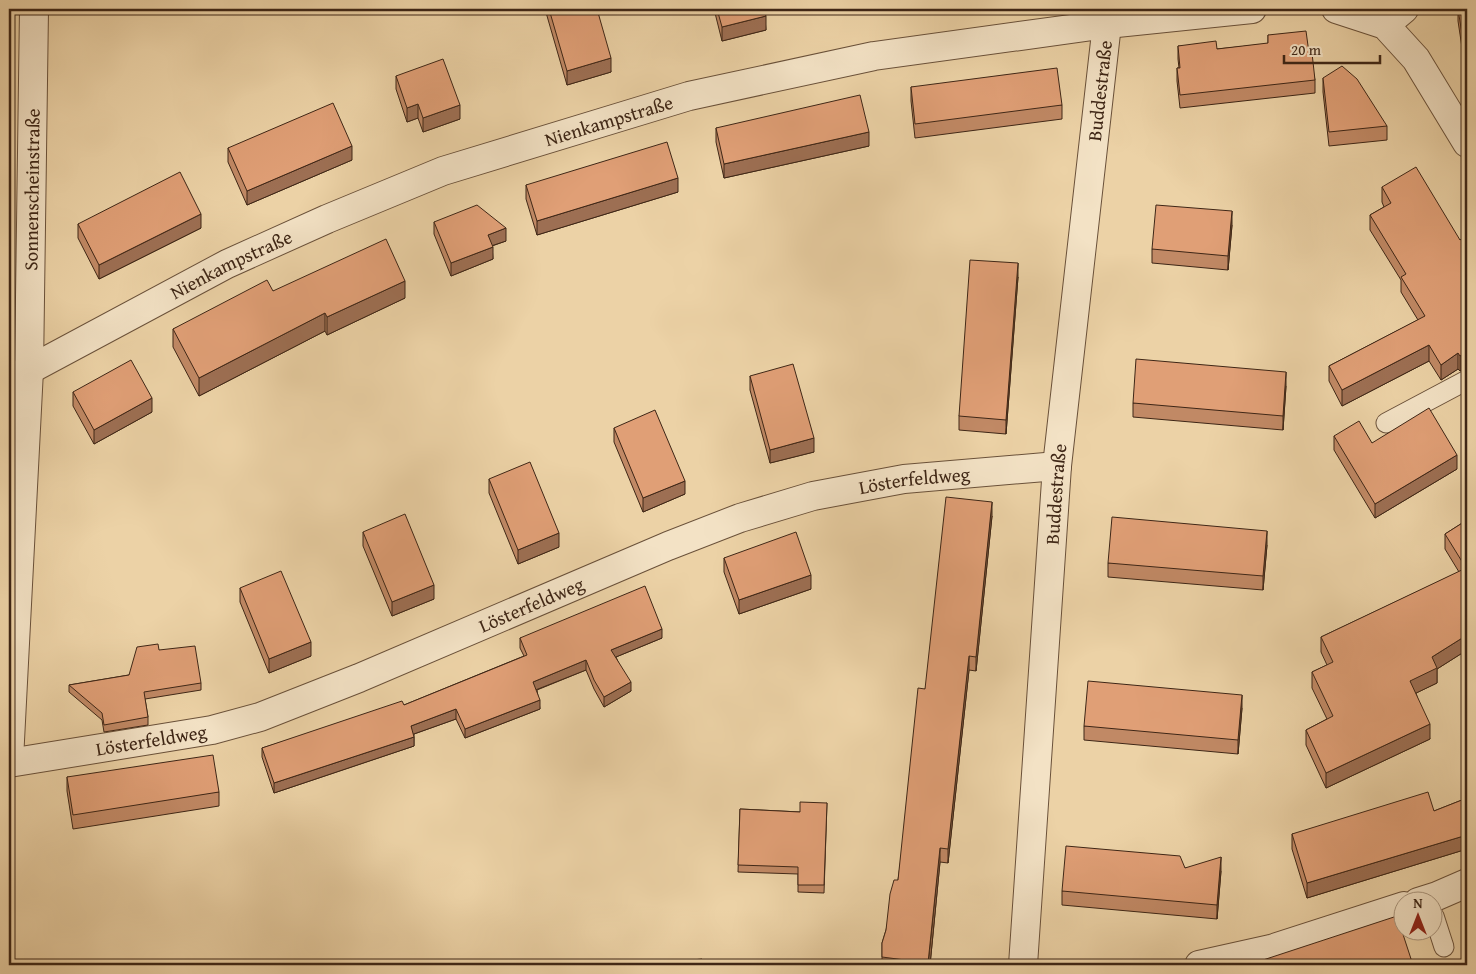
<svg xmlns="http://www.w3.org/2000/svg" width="1476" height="974" font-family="'Gentium Book Plus',serif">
<rect width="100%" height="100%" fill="#ecd2a6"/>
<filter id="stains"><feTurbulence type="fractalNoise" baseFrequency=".004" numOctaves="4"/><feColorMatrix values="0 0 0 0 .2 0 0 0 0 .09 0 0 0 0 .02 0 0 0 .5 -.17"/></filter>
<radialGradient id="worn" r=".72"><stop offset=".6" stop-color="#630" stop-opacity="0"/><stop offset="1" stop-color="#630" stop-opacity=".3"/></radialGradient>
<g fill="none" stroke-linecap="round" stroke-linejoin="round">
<defs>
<g id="service">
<path d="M1386,423L1467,380"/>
<path d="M1434,916L1444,947"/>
</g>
<g id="minor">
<path d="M1385,25L1404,9"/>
<path id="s1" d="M9,760L29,370L34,9"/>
<path id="s2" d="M9,763L212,730L260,717L359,678L668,546L740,518L813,496L904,479L1057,466"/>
<path d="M1418,902L1437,896L1467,883"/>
<path id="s3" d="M1023,965L1057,466L1107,24"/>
<path d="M1199,965L1271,949L1404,906"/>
</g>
<g id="tertiary">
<path d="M1336,9L1385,25L1416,59L1467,143"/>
<path id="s4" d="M9,379L29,370L227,264L327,219L443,171L689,96L874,56L1107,24L1252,9"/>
</g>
</defs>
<use href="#service" stroke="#6a513a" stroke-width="21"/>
<use href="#minor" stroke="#6a513a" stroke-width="30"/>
<use href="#tertiary" stroke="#6a513a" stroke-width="30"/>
<use href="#service" stroke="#f3e2c5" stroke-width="19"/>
<use href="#minor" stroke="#f3e2c5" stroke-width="28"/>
<use href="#tertiary" stroke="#f3e2c5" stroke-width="28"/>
</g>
<g fill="#c18965" stroke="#3e2616">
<path d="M545,9H597L611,72L567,85Z"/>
<path d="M714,9H764L766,30L722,41Z"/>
<path d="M841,9H871L842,14Z"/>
<path d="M1458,9H1467V61H1464L1458,21Z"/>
<path d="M1268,35L1309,53L1315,80V93L1180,108L1177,81V68H1179L1178,59V46L1217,49L1268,44Z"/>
<path d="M396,76L460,119L423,132L418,118L407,122L396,89Z"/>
<path d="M1323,78L1387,126V140L1329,146L1323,92Z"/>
<path d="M911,87L1062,105V119L915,138L911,101Z"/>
<path d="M716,128L869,146L724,178L716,142Z"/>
<path d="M228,148L352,160L247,205L228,162Z"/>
<path d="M526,185L678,192L537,235L526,199Z"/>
<path d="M1382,187L1460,240L1467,235V368L1466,367L1460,371L1458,369L1441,380L1429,361L1342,406L1329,381V366L1418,320L1401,292V280L1370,230V215L1384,207L1382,202Z"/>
<path d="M434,222L506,241L492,246L493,259L451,276L434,234Z"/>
<path d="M78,224L201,228L99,279L78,238Z"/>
<path d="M1232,225L1228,270L1152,263V249Z"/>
<path d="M1018,277L1006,434L959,430V416Z"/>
<path d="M273,291L405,298L327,335L325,331L199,396L173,347V329Z"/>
<path d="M750,376L814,452L770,463L750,390Z"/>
<path d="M1286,386L1283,430L1133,417V403Z"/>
<path d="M73,392L152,412L94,444L73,406Z"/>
<path d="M614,428L685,494L643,512L614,442Z"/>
<path d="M1334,436L1372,443L1457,469L1375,518L1334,450Z"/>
<path d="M489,479L559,547L518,564L489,493Z"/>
<path d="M992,516L976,671L969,670L948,863L940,862L930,965H882V943L886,930L898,880L925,689Z"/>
<path d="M1467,520V650L1437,669V683L1416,693L1430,739L1326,788L1306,745V730L1327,719L1312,688V672L1327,665L1321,652V637L1459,572L1445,549V534Z"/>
<path d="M363,532L434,599L392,616L363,546Z"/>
<path d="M1267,545L1263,590L1108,577V563Z"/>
<path d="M724,558L811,589L739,614L724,572Z"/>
<path d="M240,588L311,656L269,673L240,602Z"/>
<path d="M520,638H662L616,657L631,691L604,707L594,689L586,670L537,690L540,709L465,738L456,719L414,734V746L274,793L262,757V748L404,705L524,656L520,648Z"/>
<path d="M159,650L201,683V690L145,699L148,717V725L104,732L102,720L69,692V685L129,675Z"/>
<path d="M1242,708L1238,754L1084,740V726Z"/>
<path d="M67,777L219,792V806L73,829L67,791Z"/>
<path d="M1467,798V849L1307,898L1292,849V834L1434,811Z"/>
<path d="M827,803L824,893L798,892V874L738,872L740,809L800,812Z"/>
<path d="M1185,868L1221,871L1217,919L1062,905V891Z"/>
</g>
<g fill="#9d6f53" stroke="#3e2616">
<path d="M766,16V30L722,41V27Z"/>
<path d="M611,58V72L567,85V71Z"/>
<path d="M418,104V118L407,122V108Z"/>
<path d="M460,105V119L423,132V118Z"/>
<path d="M869,132V146L724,178V164Z"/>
<path d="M352,146V160L247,205V191Z"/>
<path d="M678,178V192L537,235V221Z"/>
<path d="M1232,211V225L1228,270V256Z"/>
<path d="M201,214V228L99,279V265Z"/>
<path d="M506,228V241L488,247V235Z"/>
<path d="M493,247V259L451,276V263Z"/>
<path d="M1018,263V277L1006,434V420Z"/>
<path d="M405,281V298L327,335V317Z"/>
<path d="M325,313V331L199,396V378Z"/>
<path d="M1429,345V361L1342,406V390Z"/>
<path d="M1466,352V367L1460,371V356Z"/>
<path d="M1458,353V369L1441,380V365Z"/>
<path d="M1286,372V386L1283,430V416Z"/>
<path d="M152,398V412L94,444V430Z"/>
<path d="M814,438V452L770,463V450Z"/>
<path d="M1457,455V469L1375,518V504Z"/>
<path d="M685,481V494L643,512V498Z"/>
<path d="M992,502V516L976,671V657Z"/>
<path d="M1267,531V545L1263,590V576Z"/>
<path d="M559,533V547L518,564V550Z"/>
<path d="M811,575V589L739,614V600Z"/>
<path d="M434,585V599L392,616V602Z"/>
<path d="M662,629V638L611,659V650Z"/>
<path d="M1467,635V650L1437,669V683L1410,696V681L1432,657Z"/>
<path d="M311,642V656L269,673V659Z"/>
<path d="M969,656V670L948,863V849Z"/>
<path d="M586,660V670L533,691V682Z"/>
<path d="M631,682V691L604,707V697Z"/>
<path d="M1242,695V708L1238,754V740Z"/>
<path d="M540,700V709L465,738V729Z"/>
<path d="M456,709V719L411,735V726Z"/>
<path d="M1430,724V739L1326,788V773Z"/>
<path d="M414,737V746L274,793V783Z"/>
<path d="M1467,835V849L1307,898V883Z"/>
<path d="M940,848V862L930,965H928Z"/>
<path d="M1221,857V871L1217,919V905Z"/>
</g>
<g fill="#e09f76" stroke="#3e2616">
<path d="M549,9H597L611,58L567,71Z"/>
<path d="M717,9H764L766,16L722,27Z"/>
<path d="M1458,9H1467V47H1464Z"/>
<path d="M1306,31L1309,53H1312L1315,80L1180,95L1177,68H1180L1178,46L1216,41L1217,49L1268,43V35Z"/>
<path d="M443,59L460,105L423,118L418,104L407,108L396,76Z"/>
<path d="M1342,66L1357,79L1387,126L1329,132L1323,78Z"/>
<path d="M1057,68L1062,105L915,124L911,87Z"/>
<path d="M860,95L869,132L724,164L716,128Z"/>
<path d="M333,103L352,146L247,191L228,148Z"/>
<path d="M667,142L678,178L537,221L526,185Z"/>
<path d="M1416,167L1460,240L1467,235V353L1466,352L1460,356L1458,353L1441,365L1429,345L1342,390L1329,366L1425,316L1401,277L1406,274L1370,215L1391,203L1382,187Z"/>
<path d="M180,172L201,214L99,265L78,224Z"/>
<path d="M477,205L506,228L488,235L493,247L451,263L434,222Z"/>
<path d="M1156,205L1232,211L1228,256L1152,249Z"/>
<path d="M386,239L405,281L327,317L325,313L199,378L173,329L267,280L273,291Z"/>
<path d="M970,260L1018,263L1006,420L959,416Z"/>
<path d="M1136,359L1286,372L1283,416L1133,403Z"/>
<path d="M131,360L152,398L94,430L73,392Z"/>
<path d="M793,364L814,438L770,450L750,376Z"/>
<path d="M1429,408L1457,455L1375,504L1334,436L1359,421L1372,443Z"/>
<path d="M655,410L685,481L643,498L614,428Z"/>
<path d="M530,462L559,533L518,550L489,479Z"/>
<path d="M946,497L992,502L976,657L969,656L948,849L940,848L928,963L882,957V943L886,930L890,894L894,880H898L918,688L925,689Z"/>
<path d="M405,514L434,585L392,602L363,532Z"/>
<path d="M1112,517L1267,531L1263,576L1108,563Z"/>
<path d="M1467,520V635L1432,657L1437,668L1410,681L1430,724L1326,773L1306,730L1333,716L1312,672L1333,662L1321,637L1466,568L1445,534Z"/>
<path d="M796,532L811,575L739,600L724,558Z"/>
<path d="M281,571L311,642L269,659L240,588Z"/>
<path d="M645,586L662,629L611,650L631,682L604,697L594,680L586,660L533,682L540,700L465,729L456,709L411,726L414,737L274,783L262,748L402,701L404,705L527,655L520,638Z"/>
<path d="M158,644L159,650L195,646L201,683L144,692L148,717L104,725L102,713L69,685L129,675L137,647Z"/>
<path d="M1088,681L1242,695L1238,740L1084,726Z"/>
<path d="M213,755L219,792L73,815L67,777Z"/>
<path d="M1428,792L1434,811L1467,798V835L1307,883L1292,834Z"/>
<path d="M800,802L827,803L824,885H798V867L738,865L740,809L800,812Z"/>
<path d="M1066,846L1180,856L1185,868L1221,857L1217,905L1062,891Z"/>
<path d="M1397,916L1413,965H1258L1257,962Z"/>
<path d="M702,959V965H642Z"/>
</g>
<g text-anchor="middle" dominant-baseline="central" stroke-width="4" stroke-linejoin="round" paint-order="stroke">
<g font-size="19" fill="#3e2616" stroke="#f3e2c5">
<text stroke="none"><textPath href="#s3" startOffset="878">Buddestraße</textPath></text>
<text stroke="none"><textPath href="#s4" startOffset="655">Nienkampstraße</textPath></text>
<text stroke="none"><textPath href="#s1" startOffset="571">Sonnenscheinstraße</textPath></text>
<text stroke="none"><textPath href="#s4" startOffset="250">Nienkampstraße</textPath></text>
<text stroke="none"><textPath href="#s2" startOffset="954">Lösterfeldweg</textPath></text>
<text stroke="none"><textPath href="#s3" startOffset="472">Buddestraße</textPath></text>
<text stroke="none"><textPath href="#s2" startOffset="549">Lösterfeldweg</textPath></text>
<text stroke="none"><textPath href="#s2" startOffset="144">Lösterfeldweg</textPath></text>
</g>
</g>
<rect width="1476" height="974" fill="none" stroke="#ecd2a6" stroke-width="30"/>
<rect x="10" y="10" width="1456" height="954" fill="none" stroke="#3e2616" stroke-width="2.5"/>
<rect x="15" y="15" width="1446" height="944" fill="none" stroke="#3e2616"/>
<g transform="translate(1418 916)"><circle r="24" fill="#f3e2c5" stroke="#ab977f"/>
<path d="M0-4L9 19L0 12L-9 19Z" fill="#8f2418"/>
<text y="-8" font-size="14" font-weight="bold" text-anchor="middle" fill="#3e2616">N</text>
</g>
<path d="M1284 55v8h96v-8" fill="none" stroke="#3e2616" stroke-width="2.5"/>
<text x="1291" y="55" font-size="15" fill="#3e2616" stroke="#f3e2c5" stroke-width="4" paint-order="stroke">20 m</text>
<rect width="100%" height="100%" filter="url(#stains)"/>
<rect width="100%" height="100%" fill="url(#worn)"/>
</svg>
